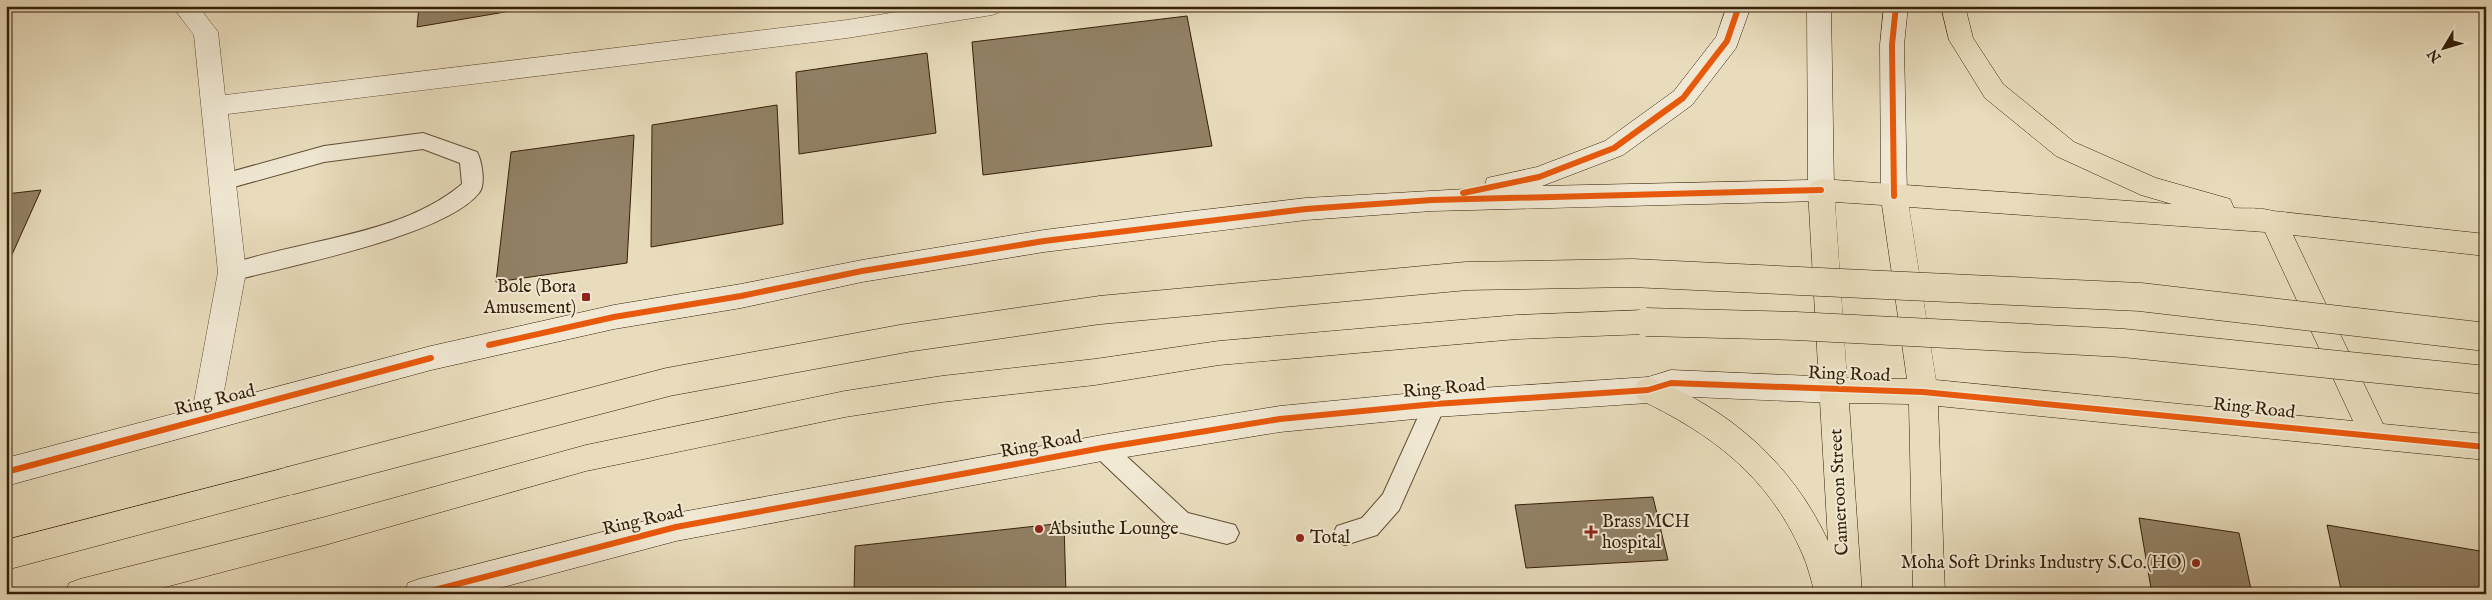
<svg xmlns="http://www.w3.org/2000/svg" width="2492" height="600" font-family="'IM FELL English',serif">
<rect width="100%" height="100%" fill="#e8dcbc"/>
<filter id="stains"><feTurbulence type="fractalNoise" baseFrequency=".004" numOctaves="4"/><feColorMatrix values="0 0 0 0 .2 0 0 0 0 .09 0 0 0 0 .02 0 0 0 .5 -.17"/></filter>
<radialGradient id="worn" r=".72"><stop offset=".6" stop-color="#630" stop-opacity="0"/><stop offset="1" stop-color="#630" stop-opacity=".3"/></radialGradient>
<g fill="#928166" stroke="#351f08">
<path d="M419,6H540L417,27Z"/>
<path d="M1187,16L1212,146L983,175L972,42Z"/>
<path d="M927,53L936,133L799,154L796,72Z"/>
<path d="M777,105L783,224L651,247L652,125Z"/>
<path d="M634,135L627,263L496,282L511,152Z"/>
<path d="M41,190L6,268V194Z"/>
<path d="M1653,497L1668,560L1526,568L1515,505Z"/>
<path d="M2139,518L2239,533L2252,594H2152Z"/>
<path d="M1064,523L1066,594H854L855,546Z"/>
<path d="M2327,525L2486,552V594H2342Z"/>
</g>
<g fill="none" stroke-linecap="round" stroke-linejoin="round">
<defs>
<g id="lane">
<path d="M423,133L477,152C482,161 486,185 479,193C445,236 288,266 232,281L225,278L222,272L225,266C300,239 399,237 462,184L460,163L423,149L324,162L223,190L216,188L213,182L216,176L324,146Z"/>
<path d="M1435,394L1443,397L1446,404L1399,510L1377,535L1345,545L1337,542L1333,534L1337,526L1362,518L1383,494L1427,397Z"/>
<path d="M1102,438L1110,441L1188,513L1235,525L1239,533L1235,541L1227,544L1174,531L1094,455L1091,448L1094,441Z"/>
</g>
<path id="street" d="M172,6H198L218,32L225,95L847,20L934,6H1004L1000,12L992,15L847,38L228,114L246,272L219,418L215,427L205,431L195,427L191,418L218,272L194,35Z"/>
<g id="secondary">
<path d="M1727,6H1751L1736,48L1692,105L1623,155L1542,186L1808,180L1807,6H1831L1834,190L1830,198L1821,201L1432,211L1306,220L1044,252L862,282L741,308L614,329L431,370L6,486V458L431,346L614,305L741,284L862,260L1044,230L1185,212L1306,198L1484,188L1487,178L1537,167L1605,141L1674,91L1716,37Z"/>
<path d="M1884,6H1908L1904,45L1907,196L1903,204L1894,207L1885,204L1881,196L1880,45Z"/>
<path d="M1671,370L1835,377L1845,381L1849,390L1845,399L1835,403L1671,396L1648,403L1435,417L1280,432L1102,461L676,541L477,594H404L408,583L419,579L676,513L1102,435L1280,406L1435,391L1648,377Z"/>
</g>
<path id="primary" d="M1941,6H1965L1973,38L2003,84L2074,142L2156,178L2230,199L2234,208C2248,209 2259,207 2273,211L2486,234V256L2293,235L2383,424L2486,434V460L1938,406L1945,594H1913L1909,404L1849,403L1862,594H1815C1811,580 1808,566 1802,553C1769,477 1711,433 1638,399L1634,390L1638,381L1648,377C1728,407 1792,463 1828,541L1808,190L1812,182L1821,179L2172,204L2141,195L2056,156L1985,98L1949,40ZM1835,202L1882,205L1907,379L1847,378ZM1909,207L2265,232L2353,421L1936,380Z"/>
<g id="highway">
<path d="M1646,310L1656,314L1660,322L1656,330L1646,334L1517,339L1219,365L1095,385L942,402L845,417L586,471L325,545L139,594H65L69,583L80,579L325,517L586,445L845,391L942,376L1095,359L1219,341L1517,315Z"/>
<path d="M289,467L299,471L304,481L299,491L289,495L6,570V540Z"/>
</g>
</defs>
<use href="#lane" stroke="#624e35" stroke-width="2"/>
<use href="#street" stroke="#624e35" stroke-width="1"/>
<use href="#secondary" stroke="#351f08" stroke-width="1"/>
<use href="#primary" stroke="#351f08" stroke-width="1"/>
<use href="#highway" stroke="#351f08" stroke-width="1"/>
<use href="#lane" fill="#f0e8d3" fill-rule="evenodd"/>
<use href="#street" fill="#f0e8d3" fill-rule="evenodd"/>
<use href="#secondary" fill="#f0e8d3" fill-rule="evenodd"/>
<use href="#primary" fill="#e8dcbc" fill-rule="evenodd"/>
<use href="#highway" fill="#e8dcbc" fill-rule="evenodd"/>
<defs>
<g id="highway-bridge">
<path d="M1646,322L1796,326L2123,343L2486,380"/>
<path d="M289,481L668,382L906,338L1100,310L1467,276L1632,273L2140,297L2486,337"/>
</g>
</defs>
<use href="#highway-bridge" stroke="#351f08" stroke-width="29" stroke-linecap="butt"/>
<use href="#highway-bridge" stroke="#e8dcbc" stroke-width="28"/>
<defs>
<g id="cycleway">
<path d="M1463,193L1539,177L1614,148L1683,98L1727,41L1739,6"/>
<path d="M1894,196L1892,45L1896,6"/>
<path d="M489,345L614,317L741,296L862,271L1044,241L1306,209L1432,200L1821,190"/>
<path d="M6,472L431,358"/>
<path d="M419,594L676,527L1102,448L1280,419L1435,404L1648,390L1671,383L1923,392L2486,447"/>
</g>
</defs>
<use href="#cycleway" stroke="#f0e8d3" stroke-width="9"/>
<use href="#cycleway" stroke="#e8590c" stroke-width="6"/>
</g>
<g fill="#8f2418" stroke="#f0e8d3" stroke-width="2">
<rect x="581" y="292" width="10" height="10" rx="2.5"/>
<circle cx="1039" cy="529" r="5"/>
<path d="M1588.5 524.5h5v5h5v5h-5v5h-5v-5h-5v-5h5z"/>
<circle cx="1300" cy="538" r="5"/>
<circle cx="2196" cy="563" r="5"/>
</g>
<g text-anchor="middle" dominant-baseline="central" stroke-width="4" stroke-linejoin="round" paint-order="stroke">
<g font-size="18" fill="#351f08" stroke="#f0e8d3" text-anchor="start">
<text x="576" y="287" text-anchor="end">Bole (Bora<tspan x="576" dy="21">Amusement)</tspan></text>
<text x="1602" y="522">Brass MCH<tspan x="1602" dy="21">hospital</tspan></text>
<text x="1049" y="529">Absiuthe Lounge</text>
<text x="1310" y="538">Total</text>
<text x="2186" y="563" text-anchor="end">Moha Soft Drinks Industry S.Co.(HO)</text>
</g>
<g font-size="18" fill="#351f08" stroke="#f0e8d3">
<text transform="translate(1849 375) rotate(2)">Ring Road</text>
<text transform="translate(1444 389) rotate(-5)">Ring Road</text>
<text transform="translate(215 401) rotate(-14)">Ring Road</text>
<text transform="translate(2254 409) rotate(6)">Ring Road</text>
<text transform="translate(1041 445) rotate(-11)">Ring Road</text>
<text transform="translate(1840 492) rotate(-93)">Cameroon Street</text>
<text transform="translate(643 521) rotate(-13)">Ring Road</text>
</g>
</g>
<rect width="2492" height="600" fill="none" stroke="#e8dcbc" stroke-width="25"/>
<rect x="8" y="8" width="2477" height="585" fill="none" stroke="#351f08" stroke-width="2.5"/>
<rect x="12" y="12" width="2467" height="575" fill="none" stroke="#351f08"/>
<g transform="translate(2444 48) rotate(232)" stroke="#f0e8d3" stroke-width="4" paint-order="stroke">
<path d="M0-4L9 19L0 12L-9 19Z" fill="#351f08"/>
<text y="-8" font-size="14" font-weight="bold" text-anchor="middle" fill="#351f08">N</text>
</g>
<rect width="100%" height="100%" filter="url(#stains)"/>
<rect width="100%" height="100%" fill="url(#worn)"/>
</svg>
